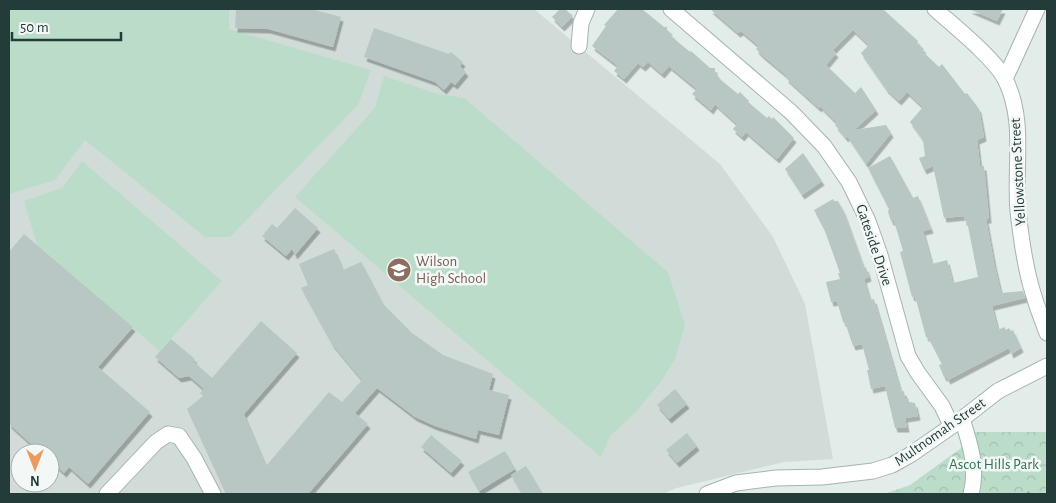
<svg xmlns="http://www.w3.org/2000/svg" width="1056" height="503" font-family="'Alegreya Sans',sans-serif">
<defs>
<pattern id="park-crowns" width="20" height="18" patternUnits="userSpaceOnUse" patternTransform="scale(1.25)"><rect width="20" height="18" fill="#bcdcca"/><path d="M2 6a3 3 0 1 1 6 0M12 15a3 3 0 1 1 6 0" fill="none" stroke="#a1beae"/></pattern>
<filter id="shadow"><feDropShadow dx="2.5" dy="4.5" stdDeviation="0" flood-color="#0004"/></filter>
</defs>
<rect width="100%" height="100%" fill="#e2ece9"/>
<path fill="#d1dcd8" fill-rule="evenodd" d="M9,9H534L720,164L773,237L805,304L833,459L784,462L677,488L662,494H9ZM20,453H50V483H20Z"/>
<path fill="url(#park-crowns)" d="M972,432H1047V494H884L910,485L960,449Z"/>
<g fill="#bcdcca">
<path d="M9,9H229V29L371,70L358,105L230,237H205L85,140L55,180L9,194Z"/>
<path d="M384,76L438,94L464,98L668,272L685,325L675,359L660,383L634,414L610,436L601,457L295,197L375,108Z"/>
<path d="M82,161L222,281L160,351L37,245L24,201L62,188Z"/>
</g>
<g fill="#b8c7c3" filter="url(#shadow)">
<path d="M236,9H311L341,17L333,47L268,29L235,28Z"/>
<path d="M560,9H565L573,16L562,27L552,17Z"/>
<path d="M618,9H642L664,27H667V30L673,35L671,36L690,52L691,51L710,68H715V72L721,80L738,94L740,92L749,101L748,102L767,118L769,116L772,119L773,117L794,138L777,159L746,132L742,137L733,129L737,124L715,104L711,110L692,94L697,89L669,66L662,74L648,62L643,67L638,63L624,79L614,71L618,66L592,46L606,26L604,25Z"/>
<path d="M710,9H883L918,41L917,43L924,49L922,51L939,67L942,64L965,94L967,93L979,109L984,137L977,140L980,166H984L989,219H986L994,263L1001,293L1023,291L1025,298L992,306L998,330L1004,327L1006,330L1009,328L1011,331L1013,330L1021,348L1011,354L1009,348L948,380L946,376L944,377L939,365L942,364L928,337H926L915,296L912,297L900,252L903,251L894,221H891L888,212L889,209L868,168L890,156L913,198L918,196L931,229L923,231L932,264L947,260L953,283L978,277L967,221H964V216L944,218L933,166L924,170L919,158L925,156L923,140L910,122L923,107L907,92L899,101L886,89L861,53L869,45L853,30L833,50L836,53L826,65L855,93L861,87L876,110L854,130L886,125L891,133L866,164L847,136L846,138L835,125L837,123L820,106L819,108L786,78L787,76L762,55L756,49L759,46L741,31L738,33Z"/>
<path d="M969,9H1003L997,21Z"/>
<path d="M374,28L449,54L451,52L463,62L460,66L466,72L455,85L451,82L444,90L435,82L364,57Z"/>
<path d="M803,153L822,181L802,195L785,169Z"/>
<path d="M833,199L834,201H838L843,210L864,268L866,267L869,277L864,279L870,300L874,299L901,392L904,391L905,398H908L909,402L915,403L918,416L905,418L907,428H895L885,386L871,389L867,370H869L862,344L853,346L845,322H843L837,301L831,302L826,282L840,279L838,273H840L825,231L814,210Z"/>
<path d="M295,208L318,228L295,255L292,249L286,256L262,236L272,224L277,228Z"/>
<path d="M24,234L133,327L98,367L150,412L88,484L69,467L64,473L50,460V453H41L9,424V252Z"/>
<path d="M334,249L343,270L361,262L383,304L412,333L443,355L493,374L489,390L509,395L499,435L478,430L476,439L435,426L415,417L377,388L355,413L368,424L308,494H226L187,409L203,396L200,393L204,389L189,376L179,378L155,357L171,339L195,359L193,361L212,378L261,321L297,353L244,414L266,466L329,392L342,402L362,380L332,344L301,288L308,285L299,264Z"/>
<path d="M675,389L687,404L669,419L657,405Z"/>
<path d="M687,433L697,446L677,463L666,450Z"/>
<path d="M431,435L462,461L451,473L421,447Z"/>
<path d="M505,451L515,469L479,491L468,472Z"/>
<path d="M526,466L543,494H522L511,475Z"/>
</g>
<g fill="none" stroke-linecap="round" stroke-linejoin="round">
<defs>
<g id="minor">
<path d="M671,9L791,112L824,146L849,182L868,221L880,255L908,356L918,373L942,406L951,425"/>
<path d="M935,9C954,26 994,58 1005,79C1026,120 1014,167 1018,211C1021,238 1025,268 1033,293C1037,307 1042,320 1047,333"/>
<path d="M579,46L581,23L587,9"/>
<path d="M1005,79L1037,9"/>
<path d="M962,419C970,443 978,468 971,494"/>
<path d="M107,494L156,442L168,434L179,436L194,458L213,494"/>
<path d="M707,494L736,483L776,478L822,477L873,471L892,465L910,455L962,419L998,391L1047,366"/>
</g>
</defs>
<use href="#minor" stroke="#a5b4b1" stroke-width="17"/>
<path stroke="#84aea8" stroke-width="2.5" stroke-dasharray="2.5 4" stroke-linecap="butt" d="M1028,494L1030,488"/>
<use href="#minor" stroke="#fff" stroke-width="15"/>
</g>
<defs>
<symbol id="school-disc" viewBox="-11 -11 22 22"><circle r="9.5" fill="#8d6e63" stroke="#f3f8f7"/><path d="M0-5L7-2L0 1L-7-2ZM-4 1L0 2.5L4 1V4Q0 6-4 4Z" fill="#fff"/></symbol>
</defs>
<g fill-rule="evenodd">
<use href="#school-disc" x="385" y="256" width="28" height="28"/>
</g>
<g text-anchor="middle" dominant-baseline="central" stroke-width="5" stroke-linejoin="round" paint-order="stroke">
<g font-size="15" fill="#233c3a" stroke="#f3f8f7">
<text transform="translate(1018 172) rotate(-93)">Yellowstone Street</text>
<text transform="translate(874 245) rotate(71)">Gateside Drive</text>
<text transform="translate(940 432) rotate(-35)">Multnomah Street</text>
</g>
<g font-size="15" fill="#785e54" stroke="#f3f8f7" text-anchor="start">
<text x="416" y="261">Wilson<tspan x="416" dy="17">High School</tspan></text>
</g>
<g font-size="15" fill="#2e7254" stroke="#f3f8f7">
<text x="994" y="464">Ascot Hills Park</text>
</g>
</g>
<rect width="1056" height="503" fill="none" stroke="#233c3a" stroke-width="20"/>
<g transform="translate(35 468) rotate(180)"><circle r="24" fill="#f3f8f7" stroke="#a0adab"/>
<path d="M0-4L9 19L0 12L-9 19Z" fill="#ed9a5f"/>
<text y="-8" font-size="14" font-weight="bold" text-anchor="middle" fill="#233c3a">N</text>
</g>
<path d="M12 32v8h109v-8" fill="none" stroke="#233c3a" stroke-width="2.5"/>
<text x="20" y="32" font-size="15" fill="#233c3a" stroke="#f3f8f7" stroke-width="4" paint-order="stroke">50 m</text>
</svg>
